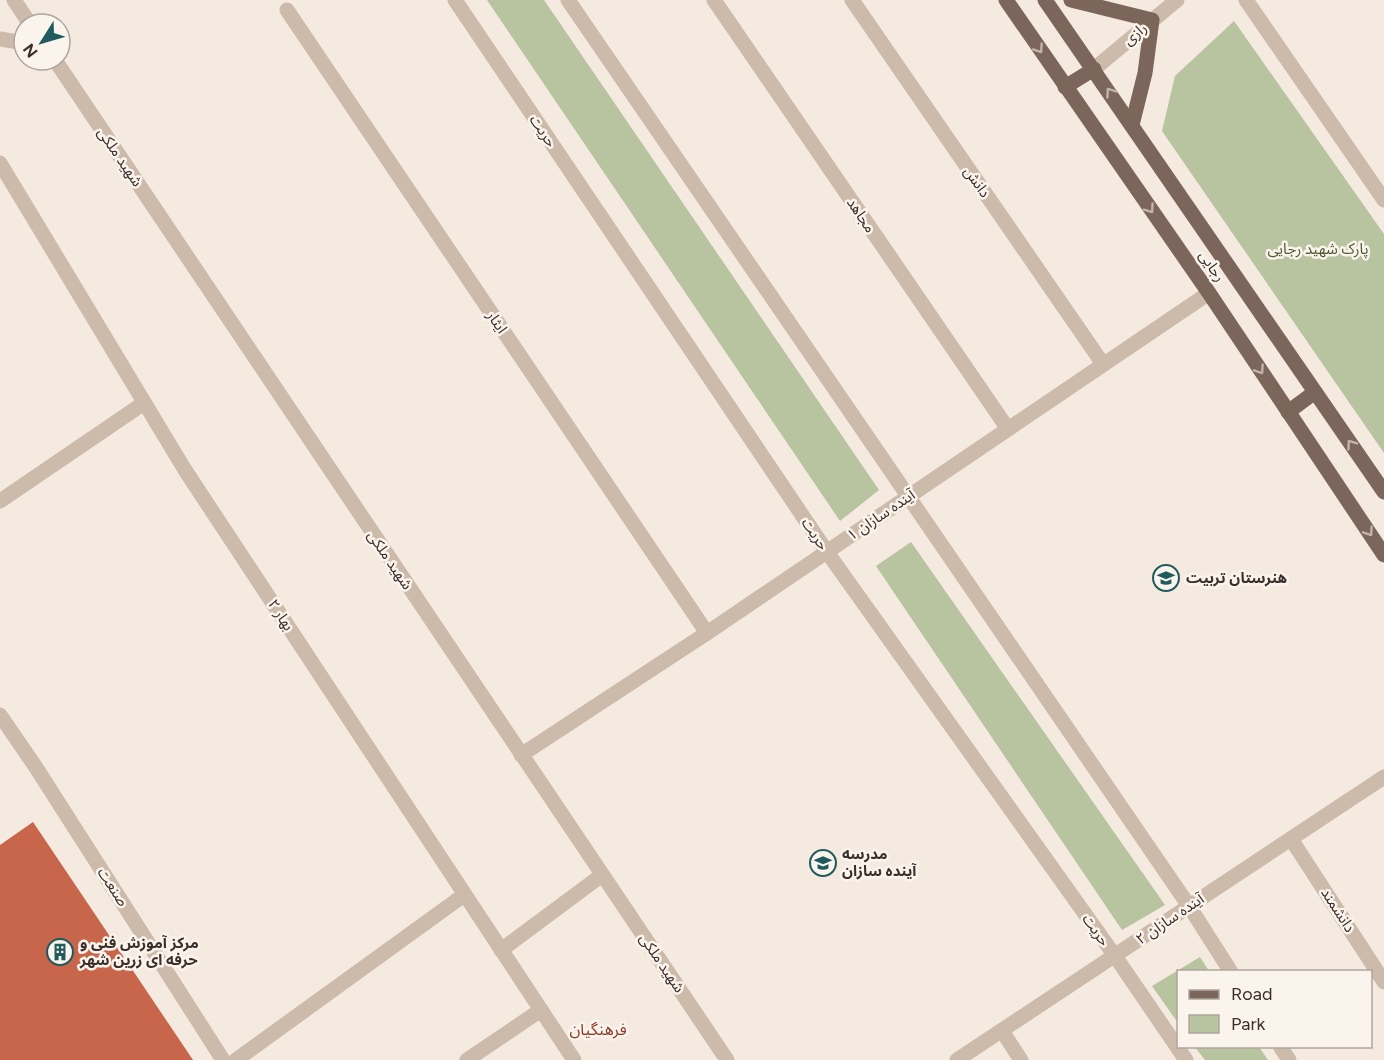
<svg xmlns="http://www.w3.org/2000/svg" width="1384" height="1060" font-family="Figtree,'Noto Sans Arabic',sans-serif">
<rect width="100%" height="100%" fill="#f4eae0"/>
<g fill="#b8c39f">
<path d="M487,0H544L879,490L840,521Z"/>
<path d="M1234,21L1384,234V453L1162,131L1175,76Z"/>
<path d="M911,542L1165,905L1122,930L876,566Z"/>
<path d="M1200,957L1209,971L1178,972V1023L1152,986Z"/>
<path d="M1195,1047H1259L1268,1060H1205Z"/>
</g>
<path fill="#c7664b" d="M33,822L193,1060H0V845Z"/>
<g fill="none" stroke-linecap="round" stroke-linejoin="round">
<g stroke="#ccbaab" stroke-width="15">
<path d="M14,0L30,24"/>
<path d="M455,0L827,552L1115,956L1186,1060"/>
<path d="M568,0L1189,906L1231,972"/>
<path d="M714,0L1008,429"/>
<path d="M852,0L1103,364"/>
<path d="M1246,0L1384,200"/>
<path d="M287,10L707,633"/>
<path d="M0,39L24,43"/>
<path d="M55,60L727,1060"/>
<path d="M1094,69L1177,0"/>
<path d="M0,163L185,470L574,1060"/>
<path d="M0,501L144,403"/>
<path d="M0,715L35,766L223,1060"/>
<path d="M521,755L707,633L1209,293"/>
<path d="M1291,839L1384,982"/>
<path d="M501,950L602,875"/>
<path d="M1002,1031L1021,1060"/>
<path d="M1280,1046L1289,1060"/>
<path d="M236,1060L464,895"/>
<path d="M467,1060L541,1010"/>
<path d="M957,1060L1384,777"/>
</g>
<g stroke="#7c665c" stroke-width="15">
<path d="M1006,0L1209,293L1384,555"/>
<path d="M1045,0L1384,492"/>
<path d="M1071,0L1152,20L1145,73L1132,125"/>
<path d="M1065,87L1094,69"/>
<path d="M1288,412L1315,392"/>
</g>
</g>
<defs><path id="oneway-chevron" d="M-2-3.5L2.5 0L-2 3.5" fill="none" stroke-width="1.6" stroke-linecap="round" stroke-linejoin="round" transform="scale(1.5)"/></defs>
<g stroke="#c2b4ac">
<use href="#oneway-chevron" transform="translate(1039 49) rotate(56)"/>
<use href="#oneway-chevron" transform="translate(1110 92) rotate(-125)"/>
<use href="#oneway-chevron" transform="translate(1150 209) rotate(55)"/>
<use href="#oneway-chevron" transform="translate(1260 370) rotate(56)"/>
<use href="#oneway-chevron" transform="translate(1351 444) rotate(-125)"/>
<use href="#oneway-chevron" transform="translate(1369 532) rotate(56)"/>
</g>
<defs>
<symbol id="school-ring" viewBox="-11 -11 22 22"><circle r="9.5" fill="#fbf4ed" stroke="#1f5a5d" stroke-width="1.5"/><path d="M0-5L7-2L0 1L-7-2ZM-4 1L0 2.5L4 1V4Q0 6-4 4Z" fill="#1f5a5d"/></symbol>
<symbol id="building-ring" viewBox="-11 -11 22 22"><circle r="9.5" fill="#fbf4ed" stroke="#1f5a5d" stroke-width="1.5"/><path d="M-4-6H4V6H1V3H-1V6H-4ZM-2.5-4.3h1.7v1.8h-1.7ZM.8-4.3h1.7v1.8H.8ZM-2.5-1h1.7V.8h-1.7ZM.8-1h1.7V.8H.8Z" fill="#1f5a5d"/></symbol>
</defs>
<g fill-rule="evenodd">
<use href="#school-ring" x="1151" y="563" width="30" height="30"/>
<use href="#school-ring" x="808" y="848" width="30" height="30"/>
<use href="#building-ring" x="45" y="937" width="30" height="30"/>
</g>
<g text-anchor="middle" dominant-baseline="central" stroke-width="5" stroke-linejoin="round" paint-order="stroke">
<g font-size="15" fill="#3a2f2b" stroke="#fbf4ed">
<text transform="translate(1135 34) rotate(-40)">رازی</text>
<text transform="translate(543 131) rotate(56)">حریت</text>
<text transform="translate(120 157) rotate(56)">شهید ملکی</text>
<text transform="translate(977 182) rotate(55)">دانش</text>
<text transform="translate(861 215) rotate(56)">مجاهد</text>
<text transform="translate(1212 266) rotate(56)">رجایی</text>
<text transform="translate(497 322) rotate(56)">ایثار</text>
<text transform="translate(881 515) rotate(-34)">آینده سازان ۱</text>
<text transform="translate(815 534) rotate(56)">حریت</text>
<text transform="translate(390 560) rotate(56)">شهید ملکی</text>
<text transform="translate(281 615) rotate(57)">بهار ۲</text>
<text transform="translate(113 887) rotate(57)">صنعت</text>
<text transform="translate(1338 910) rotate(57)">دانشمند</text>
<text transform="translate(1170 919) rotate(-34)">آینده سازان ۲</text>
<text transform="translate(1096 930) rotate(55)">حریت</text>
<text transform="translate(662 963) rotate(56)">شهید ملکی</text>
</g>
<g font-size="15" fill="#4a592e" stroke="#fbf4ed">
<text x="1318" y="249">پارک شهید رجایی</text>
</g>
<g font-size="15" font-weight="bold" fill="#3a2f2b" stroke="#fbf4ed" text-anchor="start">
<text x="1186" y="578">هنرستان تربیت</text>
<text x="842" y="854">مدرسه<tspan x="842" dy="17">آینده سازان</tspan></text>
<text x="80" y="943">مرکز آموزش فنی و<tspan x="80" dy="17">حرفه ای زرین شهر</tspan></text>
</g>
<g font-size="16" fill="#8b3922" stroke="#fbf4ed">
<text x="598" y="1029">فرهنگیان</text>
</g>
</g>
<rect x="1177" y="970" width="195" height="78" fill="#fbf4ed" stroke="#aea59f" stroke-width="1.5"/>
<rect x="1189" y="990" width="30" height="9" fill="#7c665c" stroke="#aea59f" stroke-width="1.5"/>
<text x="1231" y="1000" font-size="18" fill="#3a2f2b">Road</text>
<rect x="1189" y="1015" width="30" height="18" fill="#b8c39f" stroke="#aea59f" stroke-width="1.5"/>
<text x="1231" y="1030" font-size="18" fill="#3a2f2b">Park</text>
<g transform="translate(42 42) rotate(233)"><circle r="28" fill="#fbf4ed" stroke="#aea59f" stroke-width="1.5"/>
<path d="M0-4.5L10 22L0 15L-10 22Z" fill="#1f5a5d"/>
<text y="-9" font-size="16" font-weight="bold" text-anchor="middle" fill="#3a2f2b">N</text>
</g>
</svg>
